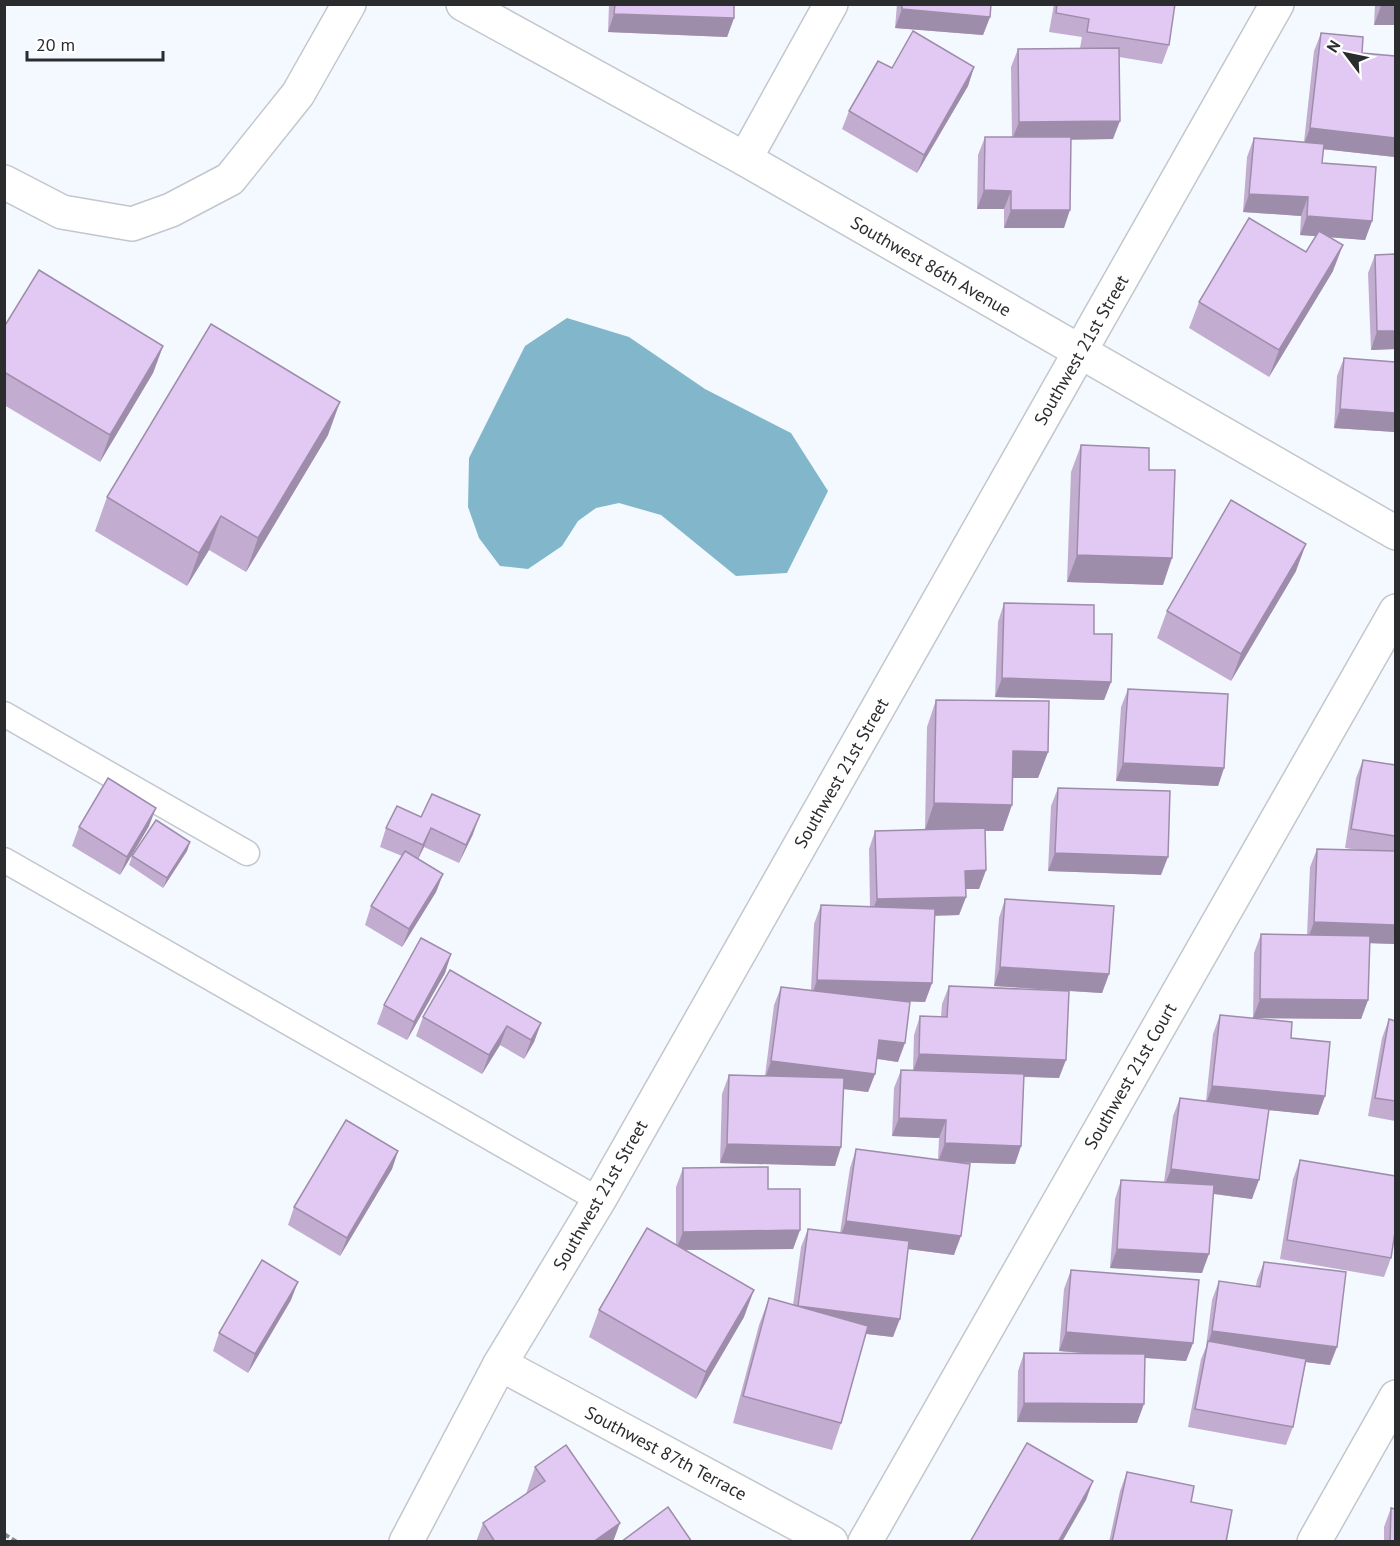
<svg xmlns="http://www.w3.org/2000/svg" width="1400" height="1546" font-family="'PT Sans',sans-serif">
<rect width="100%" height="100%" fill="#f3f9ff"/>
<path fill="#82b7cb" d="M567,318L629,337L705,389L791,433L828,491L787,573L736,576L661,515L619,503L596,508L578,521L562,546L528,569L500,566L479,538L468,507L469,458L525,346Z"/>
<g fill="none" stroke-linecap="round" stroke-linejoin="round">
<defs>
<g id="lane">
<path d="M4,714L247,853"/>
<path d="M4,860L599,1200"/>
</g>
<g id="street">
<path d="M463,4L745,159L1396,533"/>
<path d="M745,159L831,4"/>
<path d="M4,182L62,212L132,224L171,210L230,179L298,94L349,4"/>
<path d="M500,1364L831,1542"/>
<path d="M406,1542L500,1364L599,1200L1277,4"/>
<path d="M865,1542L1396,611"/>
<path d="M1314,1542L1396,1397"/>
</g>
</defs>
<use href="#lane" stroke="#c2c7cd" stroke-width="27"/>
<use href="#street" stroke="#c2c7cd" stroke-width="36"/>
<path stroke="#888c90" stroke-width="4" stroke-dasharray="6 3" stroke-linecap="butt" d="M4,1534L17,1542"/>
<use href="#lane" stroke="#fff" stroke-width="24"/>
<use href="#street" stroke="#fff" stroke-width="33"/>
</g>
<g fill="#c2add1">
<path d="M609,4H734V18L727,37L608,32Z"/>
<path d="M897,4H991L990,17L983,35L895,28Z"/>
<path d="M1054,4H1175L1169,45L1162,64L1119,57L1113,139L1071,140L1064,228H1004V209H977L978,155L985,137H1012L1011,67L1018,49L1080,48L1082,37L1049,32Z"/>
<path d="M1375,4H1395V25H1374Z"/>
<path d="M1321,33L1362,53L1395,56V157L1323,149L1322,163L1372,221L1365,240L1330,237L1333,271L1269,377L1189,328L1199,302L1306,252L1316,236L1300,235L1301,216L1243,212L1247,157L1254,138L1304,142L1314,51Z"/>
<path d="M974,67L968,86L917,173L842,129L849,111L892,68Z"/>
<path d="M1375,255L1395,349L1371,350L1368,273Z"/>
<path d="M4,327L163,346L153,373L100,462L4,405Z"/>
<path d="M1344,358L1395,362V432L1334,428L1337,376Z"/>
<path d="M328,435L246,572L209,550L187,586L95,531L107,497Z"/>
<path d="M1081,445L1149,470L1163,585L1067,582L1071,472Z"/>
<path d="M1296,571L1231,681L1157,638L1167,611Z"/>
<path d="M1004,603L1094,634L1111,682L1104,700L995,697L998,622Z"/>
<path d="M1128,689L1224,768L1218,786L1116,781L1121,707Z"/>
<path d="M936,700L1048,752L1038,778H1013L1003,831H985L986,870L979,889H965L966,897L959,915L935,916L932,983L925,1002L905,1001L898,1062L877,1059L875,1074L868,1092L843,1089L835,1166L720,1163L722,1094L729,1075L765,1076L774,1005L781,987L811,990L814,924L821,905L870,907L869,849L875,831L925,830L927,727Z"/>
<path d="M1363,760L1395,765V944L1369,943L1368,1000L1361,1019L1253,1018L1254,953L1261,934L1307,935L1310,867L1317,849L1359,850L1345,848L1356,778Z"/>
<path d="M1058,788L1161,875L1048,871L1051,806Z"/>
<path d="M421,817L473,834L459,863L424,847L418,859L443,874L436,892L402,947L365,925L371,906L402,856L380,847L386,828Z"/>
<path d="M149,826L120,875L72,846L79,827Z"/>
<path d="M190,842L187,851L163,888L129,865L132,856Z"/>
<path d="M1005,899L1109,974L1102,993L1069,991L1059,1078L1024,1077L1021,1146L1015,1164L958,1162L954,1255L908,1249L893,1337L866,1334L841,1423L832,1450L733,1423L759,1325L769,1298L793,1305L801,1247L808,1229L840,1233L850,1168L856,1149L938,1160L939,1138L892,1136L894,1088L901,1070H913L914,1035L920,1016L941,1017L942,1004L949,986L1069,991L994,986L999,918Z"/>
<path d="M451,954L445,973L407,1040L377,1024L384,1005Z"/>
<path d="M1220,1015L1291,1038L1325,1096L1318,1115L1269,1110L1252,1199L1213,1194L1202,1273L1110,1268L1115,1199L1121,1180L1164,1182L1173,1116L1180,1098L1206,1101L1213,1034Z"/>
<path d="M423,1017L541,1023L534,1042L524,1059L500,1045L482,1074L416,1036Z"/>
<path d="M1389,1019L1395,1021V1121L1368,1116L1382,1038Z"/>
<path d="M398,1151L392,1169L340,1256L288,1225L294,1207Z"/>
<path d="M1300,1160L1391,1258L1384,1277L1280,1259L1293,1179Z"/>
<path d="M683,1168L768,1189L800,1230L793,1249L685,1250L744,1317L696,1399L589,1337L599,1310L676,1245V1187Z"/>
<path d="M1264,1262L1330,1365L1306,1362L1293,1427L1286,1445L1188,1427L1201,1359L1206,1347L1212,1300L1219,1281L1256,1286L1257,1280Z"/>
<path d="M1071,1270L1193,1343L1186,1361L1145,1358L1137,1423L1017,1422L1018,1371L1024,1353L1093,1354L1059,1351L1064,1289Z"/>
<path d="M291,1300L248,1373L213,1351L219,1333Z"/>
<path d="M535,1467L613,1542H476L483,1523L526,1494Z"/>
<path d="M1127,1472L1191,1502L1226,1542H1109L1120,1491Z"/>
<path d="M1391,1508L1395,1542H1384V1527Z"/>
</g>
<g fill="#9e8daa">
<path d="M1381,6L1395,7V25H1374Z"/>
<path d="M902,9L990,17L983,35L895,28Z"/>
<path d="M614,14L734,18L727,37L608,32Z"/>
<path d="M974,67L968,86L917,173L924,155Z"/>
<path d="M1120,121L1113,139L1012,140L1019,122Z"/>
<path d="M1310,128L1395,138V157L1303,147Z"/>
<path d="M984,190L1011,191L1004,209H977Z"/>
<path d="M1249,194L1308,197L1301,216L1243,212Z"/>
<path d="M1011,210H1070L1064,228H1004Z"/>
<path d="M1307,216L1372,221L1365,240L1300,235Z"/>
<path d="M1343,245L1333,271L1269,377L1279,350Z"/>
<path d="M1377,331H1395V349L1371,350Z"/>
<path d="M163,346L153,373L100,462L110,435Z"/>
<path d="M340,402L328,435L246,572L258,538Z"/>
<path d="M1340,409L1395,413V432L1334,428Z"/>
<path d="M221,516L209,550L187,586L199,553Z"/>
<path d="M1306,544L1296,571L1231,681L1241,654Z"/>
<path d="M1077,555L1172,558L1163,585L1067,582Z"/>
<path d="M1002,678L1111,682L1104,700L995,697Z"/>
<path d="M1013,751L1048,752L1038,778H1004Z"/>
<path d="M1123,763L1224,768L1218,786L1116,781Z"/>
<path d="M934,803L1012,805L1003,831L925,830Z"/>
<path d="M156,808L149,826L120,875L127,857Z"/>
<path d="M480,815L473,834L459,863L466,845Z"/>
<path d="M431,828L424,847L416,863L423,845Z"/>
<path d="M190,842L187,851L163,888L167,878Z"/>
<path d="M1055,853L1168,857L1161,875L1048,871Z"/>
<path d="M986,870L979,889H958L965,871Z"/>
<path d="M443,874L436,892L402,947L409,929Z"/>
<path d="M966,897L959,915L870,917L877,899Z"/>
<path d="M1314,922L1395,925V944L1307,941Z"/>
<path d="M451,954L445,973L407,1040L414,1022Z"/>
<path d="M1000,967L1109,974L1102,993L994,986Z"/>
<path d="M817,980L932,983L925,1002L811,998Z"/>
<path d="M1260,999L1368,1000L1361,1019L1253,1018Z"/>
<path d="M541,1023L534,1042L524,1059L531,1040Z"/>
<path d="M507,1026L500,1045L482,1074L489,1055Z"/>
<path d="M879,1040L905,1043L898,1062L872,1058Z"/>
<path d="M919,1054L1066,1060L1059,1078L913,1072Z"/>
<path d="M771,1061L875,1074L868,1092L765,1079Z"/>
<path d="M1212,1086L1325,1096L1318,1115L1206,1104Z"/>
<path d="M899,1118L946,1120L939,1138L892,1136Z"/>
<path d="M945,1143L1021,1146L1015,1164L938,1162Z"/>
<path d="M727,1144L841,1147L835,1166L720,1163Z"/>
<path d="M398,1151L392,1169L340,1256L347,1238Z"/>
<path d="M1171,1169L1259,1180L1252,1199L1164,1187Z"/>
<path d="M846,1221L961,1236L954,1255L839,1240Z"/>
<path d="M800,1230L793,1249L676,1250L683,1232Z"/>
<path d="M1117,1249L1209,1254L1202,1273L1110,1268Z"/>
<path d="M298,1282L291,1300L248,1373L255,1354Z"/>
<path d="M754,1290L744,1317L696,1399L706,1372Z"/>
<path d="M798,1306L900,1319L893,1337L791,1325Z"/>
<path d="M1212,1331L1337,1347L1330,1365L1206,1350Z"/>
<path d="M1066,1332L1193,1343L1186,1361L1059,1351Z"/>
<path d="M1024,1403L1144,1404L1137,1423L1017,1422Z"/>
<path d="M1093,1481L1086,1500L1062,1542H1058Z"/>
<path d="M620,1523L613,1542H593Z"/>
</g>
<g fill="#e2c9f3" stroke="#9e8daa" stroke-width="1.5">
<path d="M615,4H734V18L614,14Z"/>
<path d="M902,4H991L990,17L902,9Z"/>
<path d="M1057,4H1175L1169,45L1087,32L1089,19L1056,13Z"/>
<path d="M1381,4H1395V7L1381,6Z"/>
<path d="M913,31L974,67L924,155L849,111L878,61L892,68Z"/>
<path d="M1321,33L1363,37L1362,53L1395,56V138L1310,128Z"/>
<path d="M1119,48L1120,121L1019,122L1018,49Z"/>
<path d="M985,137H1071L1070,210H1011V191L984,190Z"/>
<path d="M1254,138L1324,144L1322,163L1376,167L1372,221L1307,216L1308,197L1249,194Z"/>
<path d="M1249,218L1306,252L1319,231L1343,245L1279,350L1199,302Z"/>
<path d="M1395,254V331H1377L1375,255Z"/>
<path d="M39,270L163,346L110,435L4,372V327Z"/>
<path d="M211,324L340,402L258,538L221,516L199,553L107,497Z"/>
<path d="M1344,358L1395,362V413L1340,409Z"/>
<path d="M1081,445L1149,448V470H1175L1172,558L1077,555Z"/>
<path d="M1231,500L1306,544L1241,654L1167,611Z"/>
<path d="M1004,603L1094,605V634H1112L1111,682L1002,678Z"/>
<path d="M1128,689L1228,694L1224,768L1123,763Z"/>
<path d="M936,700L1049,701L1048,752L1013,751L1012,805L934,803Z"/>
<path d="M1363,760L1395,765V836L1351,829Z"/>
<path d="M108,778L156,808L127,857L79,827Z"/>
<path d="M1058,788L1170,791L1168,857L1055,853Z"/>
<path d="M432,794L480,815L466,845L431,828L423,845L386,828L397,806L421,817Z"/>
<path d="M156,820L190,842L167,878L132,856Z"/>
<path d="M985,828L986,870L965,871L966,897L877,899L875,831Z"/>
<path d="M1317,849L1395,851V925L1314,922Z"/>
<path d="M405,851L443,874L409,929L371,906Z"/>
<path d="M1005,899L1114,906L1109,974L1000,967Z"/>
<path d="M821,905L935,909L932,983L817,980Z"/>
<path d="M1261,934L1370,936L1368,1000L1260,999Z"/>
<path d="M421,938L451,954L414,1022L384,1005Z"/>
<path d="M450,970L541,1023L531,1040L507,1026L489,1055L423,1017Z"/>
<path d="M949,986L1069,991L1066,1060L919,1054L920,1016L947,1017Z"/>
<path d="M781,987L910,1002L905,1043L879,1040L875,1074L771,1061Z"/>
<path d="M1220,1015L1292,1022L1291,1038L1330,1042L1325,1096L1212,1086Z"/>
<path d="M1389,1019L1395,1021V1101L1375,1098Z"/>
<path d="M901,1070L1024,1074L1021,1146L945,1143L946,1120L899,1118Z"/>
<path d="M729,1075L844,1078L841,1147L727,1144Z"/>
<path d="M1180,1098L1269,1109L1259,1180L1171,1169Z"/>
<path d="M346,1120L398,1151L347,1238L294,1207Z"/>
<path d="M856,1149L970,1164L961,1236L846,1221Z"/>
<path d="M1300,1160L1395,1176V1232L1391,1258L1287,1240Z"/>
<path d="M768,1167V1189H800V1230L683,1232V1168Z"/>
<path d="M1121,1180L1214,1185L1209,1254L1117,1249Z"/>
<path d="M647,1228L754,1290L706,1372L599,1310Z"/>
<path d="M808,1229L909,1241L900,1319L798,1306Z"/>
<path d="M262,1260L298,1282L255,1354L219,1333Z"/>
<path d="M1264,1262L1346,1272L1337,1347L1212,1331L1219,1281L1260,1287Z"/>
<path d="M1071,1270L1199,1280L1193,1343L1066,1332Z"/>
<path d="M769,1298L868,1326L841,1423L743,1396Z"/>
<path d="M1208,1341L1306,1359L1293,1427L1195,1409Z"/>
<path d="M1024,1353L1145,1354L1144,1404L1024,1403Z"/>
<path d="M1027,1443L1093,1481L1058,1542H970Z"/>
<path d="M566,1445L620,1523L593,1542H495L483,1523L545,1481L535,1467Z"/>
<path d="M1127,1472L1194,1486L1191,1502L1232,1510L1226,1542H1112Z"/>
<path d="M668,1507L692,1542H621Z"/>
<path d="M1391,1508L1395,1509V1542H1390Z"/>
</g>
<g text-anchor="middle" dominant-baseline="central" stroke-width="6" stroke-linejoin="round" paint-order="stroke">
<g font-size="18" fill="#2a2c2e" stroke="#fff">
<text transform="translate(931 266) rotate(30)">Southwest 86th Avenue</text>
<text transform="translate(1081 350) rotate(-60)">Southwest 21st Street</text>
<text transform="translate(841 773) rotate(-60)">Southwest 21st Street</text>
<text transform="translate(1130 1076) rotate(-60)">Southwest 21st Court</text>
<text transform="translate(600 1195) rotate(-60)">Southwest 21st Street</text>
<text transform="translate(666 1453) rotate(28)">Southwest 87th Terrace</text>
</g>
</g>
<rect width="1400" height="1546" fill="none" stroke="#2a2c2e" stroke-width="12"/>
<g transform="translate(1346 54) rotate(302)" stroke="#ffffff" stroke-width="4.5" paint-order="stroke">
<path d="M0-4.5L10 22L0 15L-10 22Z" fill="#2a2c2e"/>
<text y="-9" font-size="16" font-weight="bold" text-anchor="middle" fill="#2a2c2e">N</text>
</g>
<path d="M27 51v9h136v-9" fill="none" stroke="#2a2c2e" stroke-width="3"/>
<text x="36" y="51" font-size="18" fill="#2a2c2e" stroke="#ffffff" stroke-width="4.5" paint-order="stroke">20 m</text>
</svg>
